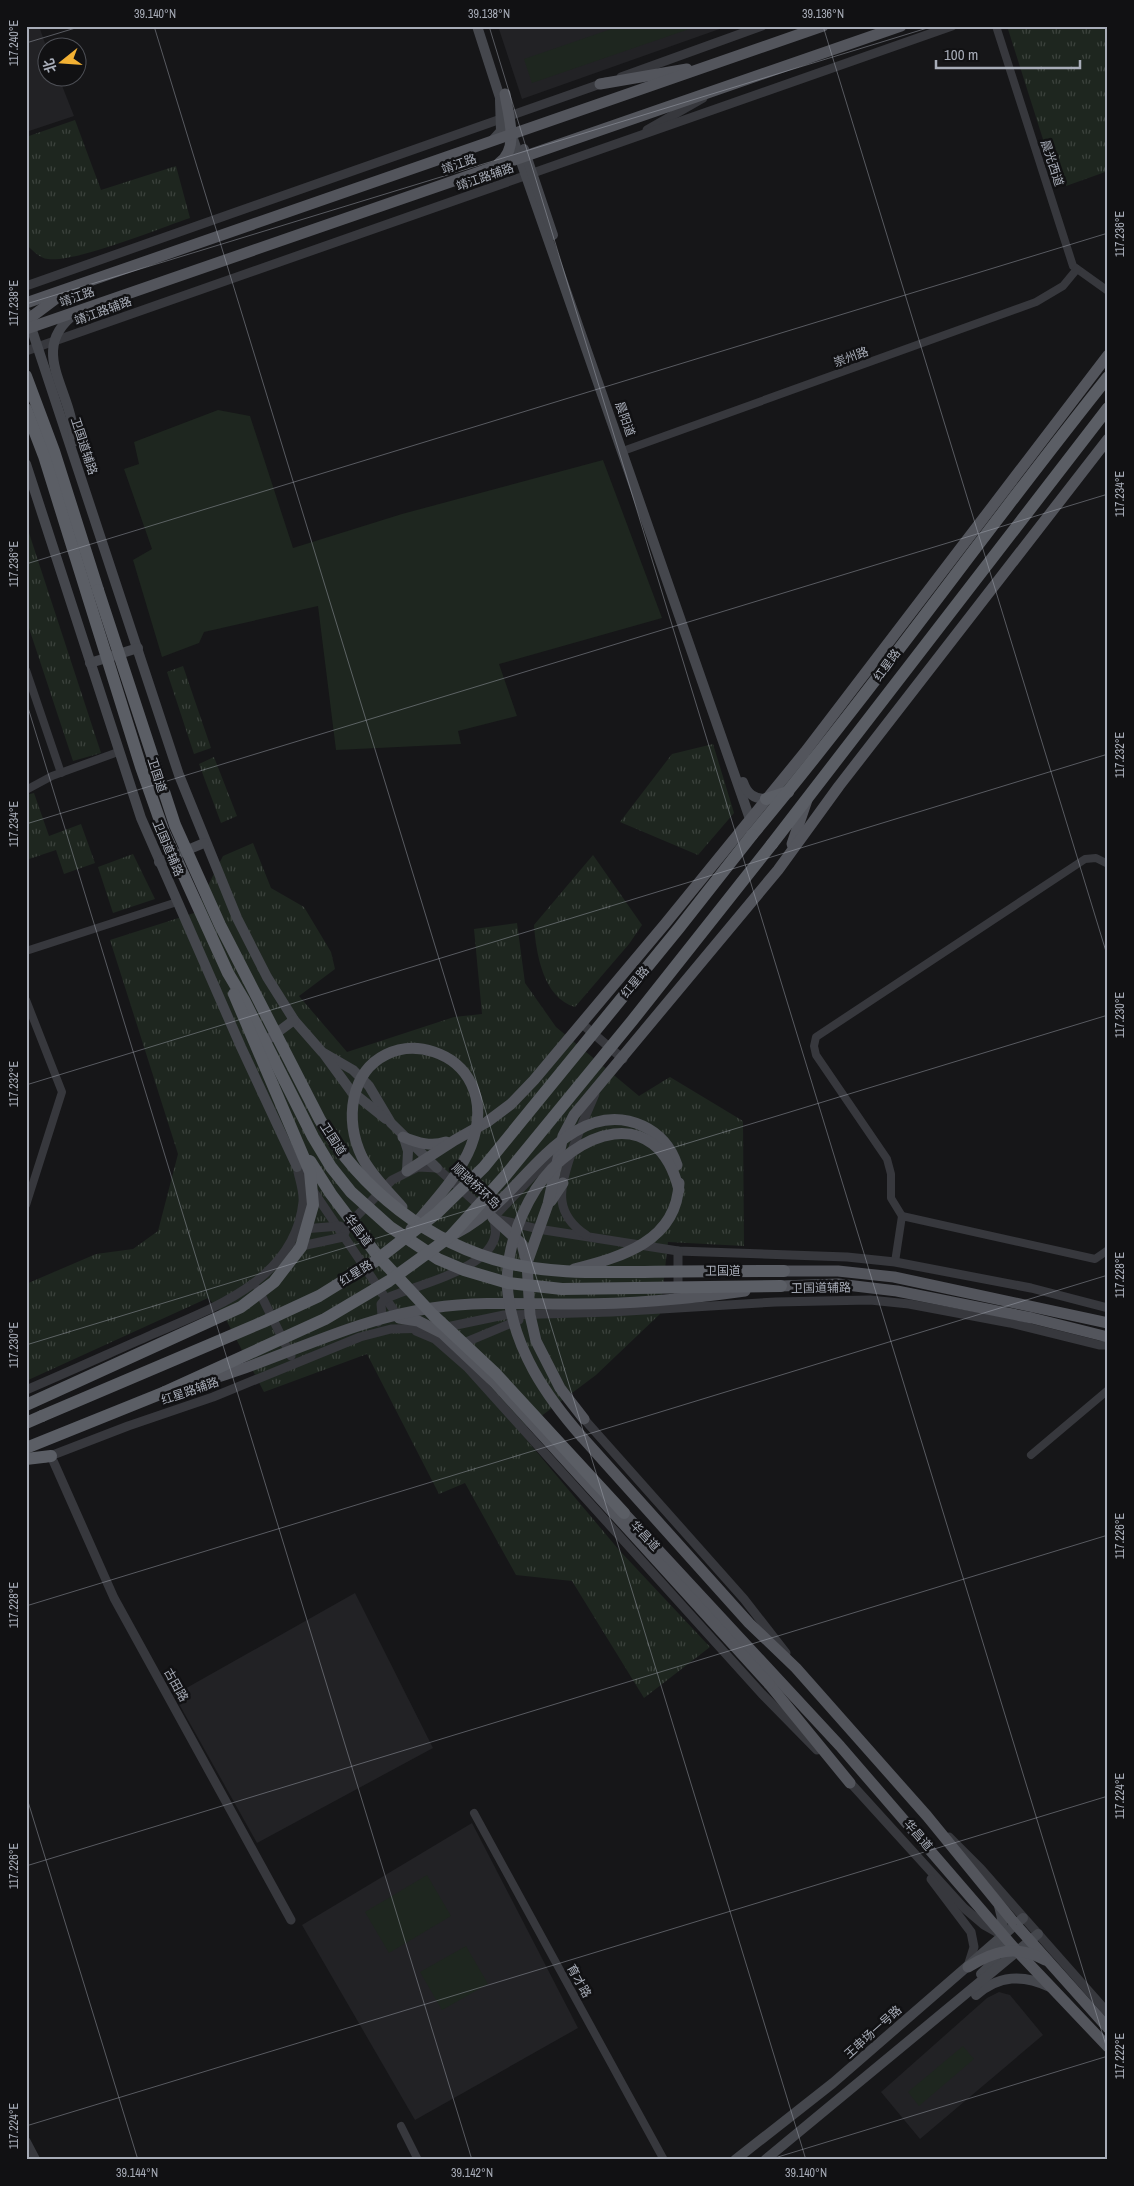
<svg xmlns="http://www.w3.org/2000/svg" width="1134" height="2186" font-family="'Archivo Narrow','Noto Sans SC',sans-serif">
<defs>
<pattern id="park-tufts" width="24" height="20" patternUnits="userSpaceOnUse" patternTransform="scale(1.25)"><rect width="24" height="20" fill="#1e261f"/><path d="M3 7l-1-3M5 7V3M7 7l1-3M15 17l-1-3M17 17v-4M19 17l1-3" fill="none" stroke="#3c433d"/></pattern>
</defs>
<rect width="100%" height="100%" fill="#161618"/>
<g fill="#222225">
<path d="M26,26H39L47,49L48,78H59L74,116L26,132Z"/>
<path d="M498,26H728L522,99Z"/>
<path d="M355,1593L433,1748L257,1843L174,1695Z"/>
<path d="M472,1823L578,2028L415,2120L302,1925Z"/>
<path d="M999,1992L1010,1995L1043,2035L920,2139L881,2092L987,1998Z"/>
</g>
<g fill="#1e261f">
<path d="M620,26H698L532,83L524,59Z"/>
<path d="M218,410L250,416L293,548L402,514L603,460L662,618L499,664L517,716L458,731L461,744L336,750L318,606L204,632L199,643L162,657L133,560L152,549L124,469L139,464L134,442Z"/>
<path d="M427,1875L451,1916L389,1953L365,1912Z"/>
<path d="M466,1946L488,1984L442,2010L420,1972Z"/>
<path d="M963,2046L974,2059L919,2106L908,2092Z"/>
</g>
<g fill="url(#park-tufts)">
<path d="M1007,26H1108V171L1066,186L1063,175L1055,177Z"/>
<path d="M75,120L101,190L176,166L190,218C160,228 75,263 48,259C39,258 33,251 26,244V137Z"/>
<path d="M29,533L101,753L73,761L26,619V534Z"/>
<path d="M183,666L211,748L194,754L167,672Z"/>
<path d="M713,744L734,813L698,855L620,822L672,754Z"/>
<path d="M214,757L237,816L221,823L199,764Z"/>
<path d="M34,793L49,836L81,824L95,863L64,874L56,850L26,860V795Z"/>
<path d="M253,843L271,888L304,907L331,952L335,969L299,996L347,1052L454,1017L482,1014L474,929L517,923L525,983L556,1027L639,1096L670,1077L743,1121L744,1246L668,1242L660,1314L596,1375L520,1432L619,1550L710,1647L644,1698L572,1581L516,1575L465,1483L439,1494L367,1354L264,1392L223,1314L208,1298L26,1381V1284L96,1254L133,1249L158,1231L178,1154L110,940L194,913L223,856Z"/>
<path d="M133,854L155,899L113,913L98,867Z"/>
<path d="M593,855L642,925L629,944L575,1007C543,998 536,953 534,925Z"/>
</g>
<g fill="none" stroke-linecap="round" stroke-linejoin="round">
<g stroke="#37383d" stroke-width="8">
<path d="M996,26L1073,266L1108,291"/>
<path d="M623,451L1036,302L1063,286L1077,269"/>
<path d="M26,670L61,773"/>
<path d="M26,790L52,776L118,752"/>
<path d="M26,951L177,902"/>
<path d="M26,1000L62,1092L26,1205"/>
<path d="M902,1216L891,1198V1174L887,1159L816,1055L814,1046L816,1037L1085,859L1096,858L1108,864"/>
<path d="M895,1262L902,1216L1095,1259L1108,1250"/>
<path d="M1031,1455L1108,1390"/>
<path d="M474,1813L664,2160"/>
<path d="M401,2126L418,2160"/>
</g>
<g stroke="#37383d" stroke-width="9">
<path d="M621,77L762,26"/>
<path d="M647,130L703,98"/>
<path d="M26,286L606,82"/>
<path d="M26,351L952,26"/>
<path d="M581,1023L623,1059"/>
<path d="M297,1167L399,1318"/>
<path d="M493,1218L538,1229L678,1251L847,1257L895,1262L1031,1288L1108,1308"/>
<path d="M493,1218L558,1149"/>
<path d="M303,1229L340,1226"/>
<path d="M586,1235C574,1227 564,1216 562,1201C558,1177 585,1117 595,1094"/>
<path d="M343,1237L348,1225L392,1180L418,1167L437,1168L482,1208"/>
<path d="M297,1247L343,1237"/>
<path d="M258,1289L291,1356"/>
<path d="M678,1293V1251"/>
<path d="M378,1322L382,1316L381,1304L385,1299C414,1284 516,1266 492,1216"/>
<path d="M416,1331L435,1339L467,1367L762,1694L817,1750"/>
<path d="M459,1345L519,1320"/>
<path d="M26,1390C68,1372 110,1353 151,1335C213,1308 295,1280 303,1202C304,1193 300,1181 298,1172"/>
<path d="M584,1419L744,1599L786,1653"/>
<path d="M51,1456L114,1598L291,1920"/>
<path d="M45,1458L128,1426L213,1397L360,1337L391,1329L442,1328L504,1315L612,1312L776,1302L870,1300L909,1304L1010,1323L1099,1345H1108"/>
<path d="M846,1778L964,1908L984,1925L1000,1934"/>
<path d="M949,1837L981,1869L1108,2013"/>
<path d="M931,1879L971,1932L974,1947L968,1966"/>
<path d="M26,2141L36,2160"/>
</g>
<g stroke="#45474d" stroke-width="10">
<path d="M477,26L503,107"/>
<path d="M511,133L750,819"/>
<path d="M492,141L501,131L500,100"/>
<path d="M524,149L553,235"/>
<path d="M26,312L179,775L237,918L267,977L294,1020L322,1052L353,1070L369,1086L391,1123L437,1168"/>
<path d="M73,442C77,394 24,351 76,313"/>
<path d="M26,464L141,818L241,1047L297,1167"/>
<path d="M90,663L138,648"/>
<path d="M743,782C747,794 754,799 766,799"/>
<path d="M159,862L204,843"/>
<path d="M259,1046L294,1020"/>
<path d="M324,1054L351,1091L386,1119"/>
<path d="M404,1138L408,1151L407,1171"/>
<path d="M981,1974C1003,1956 1007,1932 999,1906"/>
<path d="M976,1995C999,1975 1023,1974 1050,1987"/>
<path d="M735,2160L833,2083L1023,1918"/>
<path d="M765,2160L1038,1934"/>
</g>
<g stroke="#53555c" stroke-width="11">
<path d="M600,84L687,69"/>
<path d="M499,163C520,149 508,115 505,94"/>
<path d="M26,303L823,26"/>
<path d="M26,321L58,297"/>
<path d="M26,329L901,26"/>
<path d="M792,844L807,800"/>
<path d="M403,1137C418,1143 431,1147 446,1142"/>
<path d="M407,1171L455,1140L487,1122L511,1104L534,1080L665,924L805,752L1108,355"/>
<path d="M551,1201L563,1183"/>
<path d="M493,1218L522,1244L527,1263L530,1315L536,1341L560,1388L584,1419"/>
<path d="M527,1263L548,1204L563,1136L574,1115L778,870L839,786L1108,439"/>
<path d="M784,1271H838L894,1277L1108,1323"/>
<path d="M781,1286L838,1284L897,1291L1032,1318L1108,1337"/>
<path d="M582,1437L749,1623L796,1668L927,1816L1016,1925L1108,2028"/>
<path d="M624,1513L840,1746L1016,1950L1108,2047"/>
<path d="M769,1684L850,1783"/>
<path d="M968,1967C994,1951 1016,1944 1045,1960"/>
</g>
<g stroke="#5b5e65" stroke-width="12">
<path d="M26,376L54,451L98,590"/>
<path d="M766,799L788,792"/>
<path d="M752,835C876,686 987,528 1108,377"/>
<path d="M772,844L1108,408"/>
<path d="M26,1423L42,1416"/>
<path d="M26,1448L165,1392"/>
<path d="M26,1459L51,1456"/>
</g>
<g stroke="#53555c" stroke-width="11">
<path d="M402,1207C388,1191 372,1176 362,1157C353,1138 350,1118 354,1098C373,1011 509,1046 471,1146C460,1175 431,1205 411,1229"/>
<path d="M453,1235C472,1225 489,1212 504,1197C540,1161 585,1099 643,1126C660,1134 671,1147 677,1165"/>
<path d="M574,1269C622,1257 677,1241 679,1183"/>
<path d="M399,1318L418,1321L442,1333L495,1383L769,1684"/>
<path d="M187,1386C271,1365 346,1320 432,1308C479,1301 528,1304 575,1304C632,1304 688,1299 745,1291"/>
<path d="M582,1437C545,1395 515,1350 508,1294C504,1259 517,1219 536,1189C575,1130 657,1101 679,1190"/>
</g>
<g stroke="#5b5e65" stroke-width="12">
<path d="M26,409L44,456L141,767L164,832L228,973L244,1000L313,1137L331,1167L351,1192L390,1227L438,1259L464,1270L508,1283L562,1289L781,1286"/>
<path d="M98,590L175,825L220,925L320,1120C360,1189 429,1244 508,1263C552,1274 598,1272 644,1272C690,1271 737,1271 784,1271"/>
<path d="M310,1161L331,1194L377,1255L433,1315L496,1374L624,1513"/>
<path d="M165,1392L325,1319L389,1281L451,1236L505,1176L632,1021L772,844"/>
<path d="M26,1405L241,1307L274,1282L301,1247L313,1205L310,1172L234,994"/>
<path d="M42,1416L263,1322L319,1296L374,1262L437,1213L484,1167L679,928L752,835"/>
</g>
</g>
<path fill="none" stroke="#a8adb8" stroke-width="1" stroke-opacity="0.45" d="M154,26L806,2160M489,26L1108,2052M823,26L1108,958M26,43L82,26M26,304L934,26M26,564L1108,233M26,701L472,2160M26,824L1108,494M26,1085L1108,754M26,1345L1108,1015M26,1606L1108,1275M26,1795L138,2160M26,1866L1108,1535M26,2126L1108,1796M768,2160L1108,2056"/>
<g text-anchor="middle" dominant-baseline="central" stroke-width="5" stroke-linejoin="round" paint-order="stroke">
<g font-size="12" fill="#a8adb8" stroke="#111113">
<text transform="translate(1052 163) rotate(72)">晨光西道</text>
<text transform="translate(459 164) rotate(-19)">靖江路</text>
<text transform="translate(485 177) rotate(-19)">靖江路辅路</text>
<text transform="translate(77 297) rotate(-19)">靖江路</text>
<text transform="translate(103 311) rotate(-20)">靖江路辅路</text>
<text transform="translate(851 357) rotate(-20)">崇州路</text>
<text transform="translate(625 419) rotate(71)">晨阳道</text>
<text transform="translate(84 446) rotate(72)">卫国道辅路</text>
<text transform="translate(887 665) rotate(-54)">红星路</text>
<text transform="translate(157 775) rotate(72)">卫国道</text>
<text transform="translate(168 848) rotate(67)">卫国道辅路</text>
<text transform="translate(635 982) rotate(-51)">红星路</text>
<text transform="translate(333 1139) rotate(57)">卫国道</text>
<text transform="translate(476 1186) rotate(43)">顺驰桥环岛</text>
<text transform="translate(358 1230) rotate(53)">华昌道</text>
<text x="723" y="1271">卫国道</text>
<text transform="translate(356 1273) rotate(-32)">红星路</text>
<text transform="translate(821 1288) rotate(-1)">卫国道辅路</text>
<text transform="translate(190 1391) rotate(-19)">红星路辅路</text>
<text transform="translate(645 1536) rotate(47)">华昌道</text>
<text transform="translate(176 1685) rotate(61)">古田路</text>
<text transform="translate(918 1835) rotate(49)">华昌道</text>
<text transform="translate(579 1981) rotate(61)">育才路</text>
<text transform="translate(873 2032) rotate(-42)">王串场一号路</text>
</g>
</g>
<rect width="1134" height="2186" fill="none" stroke="#111113" stroke-width="55"/>
<g transform="translate(62 62) rotate(253)"><circle r="24" fill="#111113" stroke="#4d4f55"/>
<path d="M0-4L9 19L0 12L-9 19Z" fill="#f2b134"/>
<text y="-8" font-size="14" font-weight="bold" text-anchor="middle" fill="#a8adb8">北</text>
</g>
<path d="M936 60v8h144v-8" fill="none" stroke="#a8adb8" stroke-width="2.5"/>
<text x="944" y="60" font-size="15" fill="#a8adb8" stroke="#111113" stroke-width="4" paint-order="stroke">100 m</text>
<rect x="28" y="28" width="1078" height="2130" fill="none" stroke="#a8adb8" stroke-width="2"/>
<g font-size="12" text-anchor="middle" fill="#a8adb8">
<text x="155" y="18">39.140°N</text>
<text x="489" y="18">39.138°N</text>
<text x="823" y="18">39.136°N</text>
<text transform="translate(14 43) rotate(-90)" y="4">117.240°E</text>
<text transform="translate(1120 234) rotate(-90)" y="4">117.236°E</text>
<text transform="translate(14 303) rotate(-90)" y="4">117.238°E</text>
<text transform="translate(1120 494) rotate(-90)" y="4">117.234°E</text>
<text transform="translate(14 564) rotate(-90)" y="4">117.236°E</text>
<text transform="translate(1120 755) rotate(-90)" y="4">117.232°E</text>
<text transform="translate(14 824) rotate(-90)" y="4">117.234°E</text>
<text transform="translate(1120 1015) rotate(-90)" y="4">117.230°E</text>
<text transform="translate(14 1084) rotate(-90)" y="4">117.232°E</text>
<text transform="translate(1120 1275) rotate(-90)" y="4">117.228°E</text>
<text transform="translate(14 1345) rotate(-90)" y="4">117.230°E</text>
<text transform="translate(1120 1536) rotate(-90)" y="4">117.226°E</text>
<text transform="translate(14 1605) rotate(-90)" y="4">117.228°E</text>
<text transform="translate(1120 1796) rotate(-90)" y="4">117.224°E</text>
<text transform="translate(14 1866) rotate(-90)" y="4">117.226°E</text>
<text transform="translate(1120 2056) rotate(-90)" y="4">117.222°E</text>
<text transform="translate(14 2126) rotate(-90)" y="4">117.224°E</text>
<text x="137" y="2177">39.144°N</text>
<text x="472" y="2177">39.142°N</text>
<text x="806" y="2177">39.140°N</text>
</g>
</svg>
